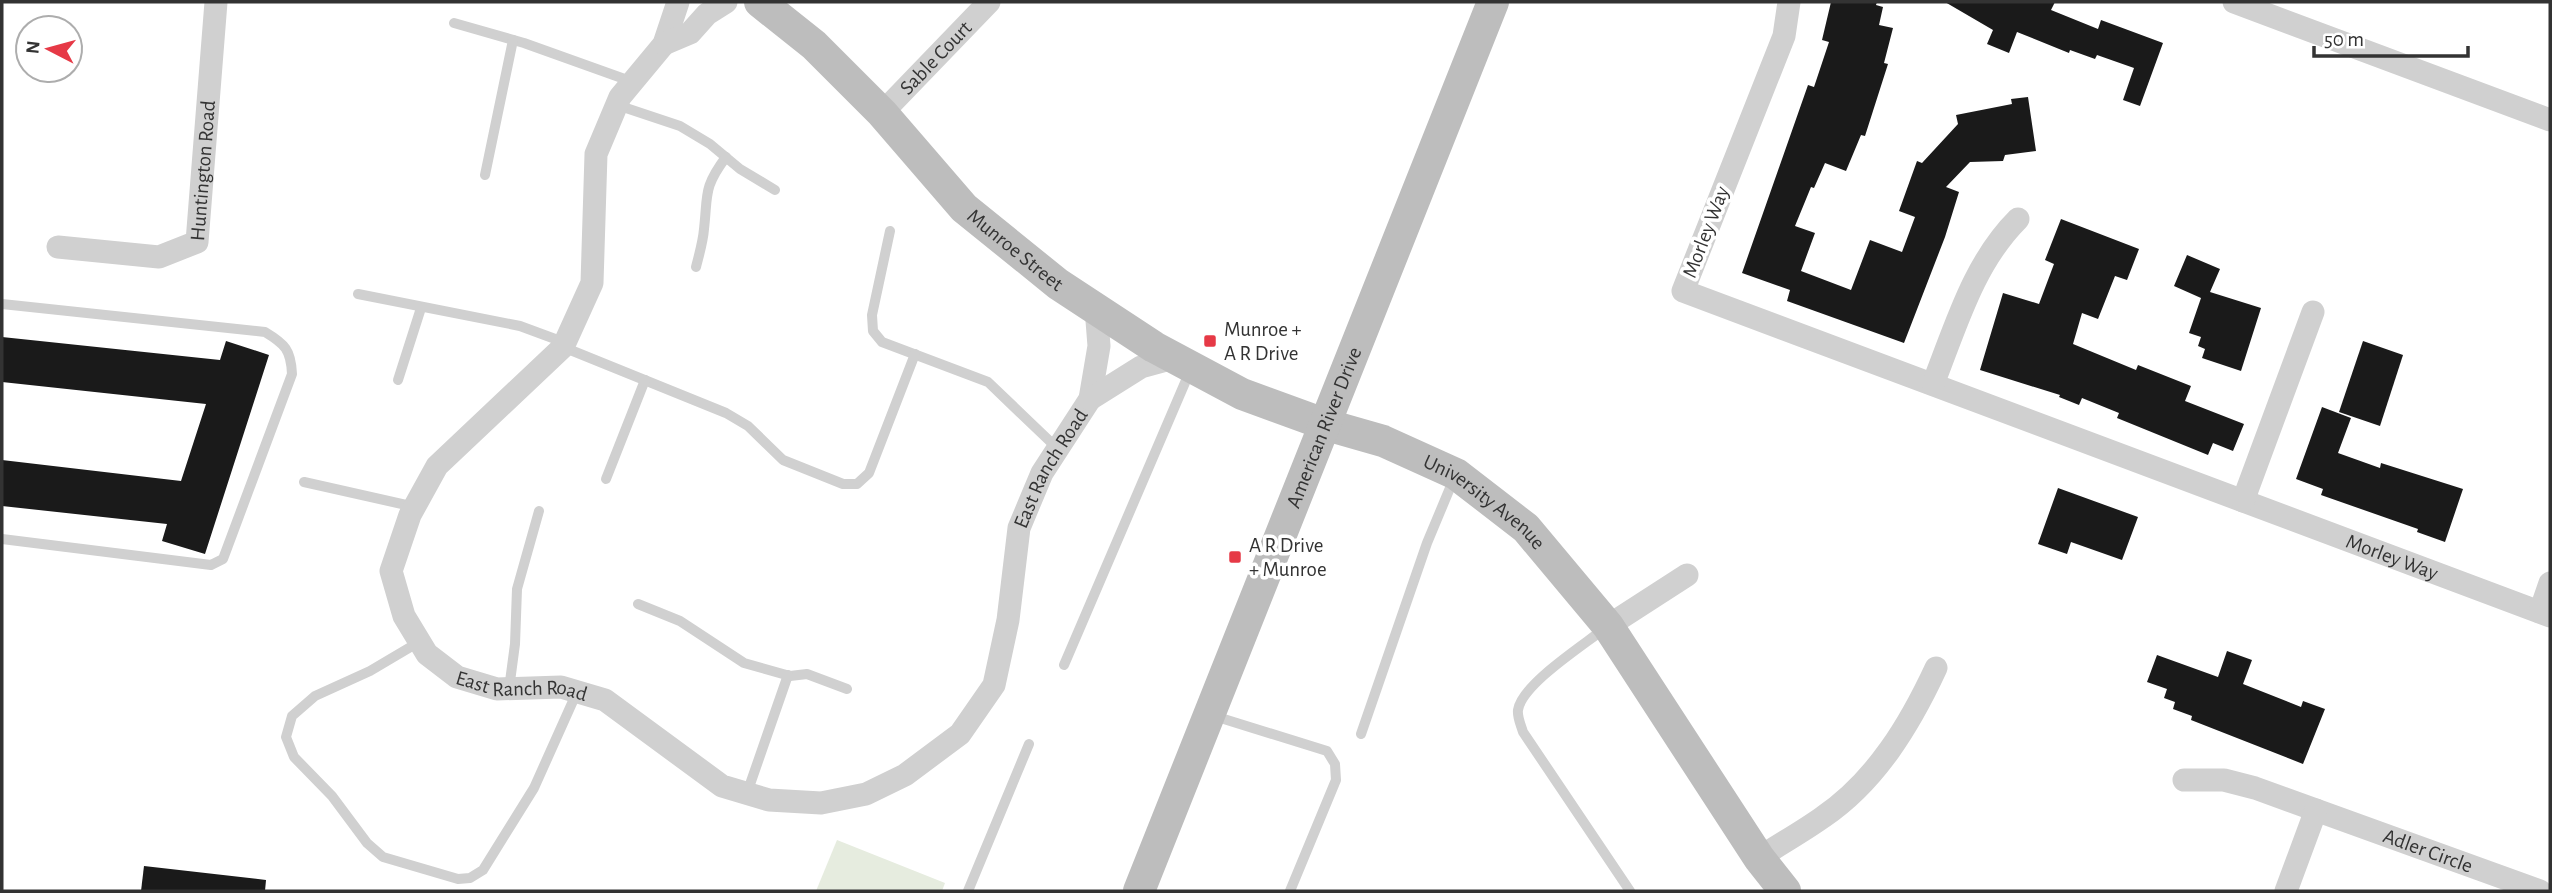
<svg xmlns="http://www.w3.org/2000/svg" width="2552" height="893" font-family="'Alegreya Sans',sans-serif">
<rect width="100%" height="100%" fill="#fff"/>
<path fill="#e6ecdf" d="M837,840L945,883L942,891H816Z"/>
<g fill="#1a1a1a">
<path d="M1831,2H1877L1876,5L1883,7L1879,25L1893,28L1884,63L1888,64L1865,136L1861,135L1846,171L1825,163L1814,188L1811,187L1795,226L1815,233L1801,271L1851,290L1870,240L1902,252L1915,217L1899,211L1917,161L1922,163L1958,124L1956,115L2012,104L2011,99L2028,97L2036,151L2005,155L2003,161L1970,162L1946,187L1959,192L1945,237L1904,343L1787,301L1790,290L1742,273L1808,85L1814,87L1829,42L1822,40Z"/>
<path d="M1945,2H2055L2051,10L2098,29L2101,20L2163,43L2140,106L2123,100L2134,68L2097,55L2095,59L2070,50L2069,53L2017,32L2009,53L1987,44L1993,30Z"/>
<path d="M2061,219L2139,249L2127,280L2115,276L2098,319L2082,313L2073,344L2136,370L2138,365L2191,386L2185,401L2244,424L2233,451L2213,443L2208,455L2117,418L2119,413L2082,398L2079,405L2059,397L2060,395L1980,370L2003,293L2039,304L2054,264L2045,260Z"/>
<path d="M2187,255L2220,269L2210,292L2261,308L2241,371L2202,358L2205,349L2198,346L2201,337L2189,333L2201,298L2174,286Z"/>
<path d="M2,337L220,360L226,341L269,355L205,554L162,541L167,524L2,506V460L181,481L206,404L2,382Z"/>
<path d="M2363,341L2403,355L2380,426L2339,412Z"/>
<path d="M2322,407L2351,418L2338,453L2380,468L2381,463L2463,489L2445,542L2417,532L2418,529L2321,495L2323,489L2296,479Z"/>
<path d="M2058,488L2138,517L2122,560L2071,542L2067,554L2038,544Z"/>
<path d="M2227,651L2252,660L2243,684L2301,707L2303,701L2325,709L2303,764L2191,720L2192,716L2173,709L2175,702L2164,698L2167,689L2147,682L2157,655L2218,677Z"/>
<path d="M144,866L266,880L265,891H141Z"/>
</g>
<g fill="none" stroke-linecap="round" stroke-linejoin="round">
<g stroke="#d0d0d0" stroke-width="10">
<path d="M454,23L524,43L633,82"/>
<path d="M617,105L680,126L710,144L740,169L775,190"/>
<path d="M485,175L513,40"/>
<path d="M890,231L872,315L873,331L882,342L988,382L1058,449"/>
<path d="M696,267C699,255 703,242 704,229C708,194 703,188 726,157"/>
<path d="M358,294L520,326L566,343"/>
<path d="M2,304L265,332C285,344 291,350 292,374L223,559L211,565L2,539"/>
<path d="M563,347L726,413L748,426L783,460L843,484H857L869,473L915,354"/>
<path d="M398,380L421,308"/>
<path d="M606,479L645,380"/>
<path d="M304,482L415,507"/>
<path d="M638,604L680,621L744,663L790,676L807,674L847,689"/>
<path d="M1605,628C1584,645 1522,684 1518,710C1517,717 1521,725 1523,732L1630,891"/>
<path d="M419,642L370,671L315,696L292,716L286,737L294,757L332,796L367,843L383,857L458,879L470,878L483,870L534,788L577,692"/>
<path d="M1064,665L1190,371"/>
<path d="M509,689L515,644L517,589L539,511"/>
<path d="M1211,715L1327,751L1335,764L1336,780L1290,891"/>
<path d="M1361,734L1427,543L1455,476"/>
<path d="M747,793L788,675"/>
<path d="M968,891L1029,744"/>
</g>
<g stroke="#d0d0d0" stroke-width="23">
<path id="s1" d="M678,2L664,44L620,97L596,154L592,283L563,347L437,466L410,515L391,571L404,616L427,654L457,677L497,689L561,687L605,700L722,786L769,800L821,803L866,794L905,775L960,734L994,685L1008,620L1019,528L1042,473L1090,399L1099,346L1096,308"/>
<path id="s2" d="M1789,2L1784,36L1683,291L2550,616"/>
<path d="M2234,2L2550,120"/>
<path d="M664,44L690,33L707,14L726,2"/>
<path id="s3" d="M882,113L989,2"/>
<path id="s4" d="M58,247L159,257L197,242L216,2"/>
<path d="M1933,384C1956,326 1973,264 2018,219"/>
<path d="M1090,399L1141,367L1174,358"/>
<path d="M2243,501L2313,312"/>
<path d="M2540,612L2550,583"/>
<path d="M1608,626L1687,575"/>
<path id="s5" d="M2184,780H2224L2255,788L2540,891"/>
<path d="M1759,858C1780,844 1802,832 1823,817C1876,781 1910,724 1936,668"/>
<path d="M2286,891L2316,810"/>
</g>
<g stroke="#bdbdbd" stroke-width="32">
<path id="s6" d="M760,2L814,45L882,113L964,208L1058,284L1154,347L1242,394L1327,425L1383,441L1456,474L1526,528L1608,626L1759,858L1785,891"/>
<path id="s7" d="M1139,891L1493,2"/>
</g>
</g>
<g fill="#e63946" stroke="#fff" stroke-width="2.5">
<rect x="1203" y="334" width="14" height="14" rx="3.5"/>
<rect x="1228" y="550" width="14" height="14" rx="3.5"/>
</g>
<g text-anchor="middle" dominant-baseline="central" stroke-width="7" stroke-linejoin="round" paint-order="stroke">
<g font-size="21" fill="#333" stroke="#fff">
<text stroke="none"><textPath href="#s3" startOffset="77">Sable Court</textPath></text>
<text stroke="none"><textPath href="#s4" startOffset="214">Huntington Road</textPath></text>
<text transform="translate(1706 232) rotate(-69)">Morley Way</text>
<text stroke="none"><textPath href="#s6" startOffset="357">Munroe Street</textPath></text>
<text stroke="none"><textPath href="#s7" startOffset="499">American River Drive</textPath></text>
<text stroke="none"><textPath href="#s1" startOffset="1634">East Ranch Road</textPath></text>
<text stroke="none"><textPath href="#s6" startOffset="894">University Avenue</textPath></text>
<text stroke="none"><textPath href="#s2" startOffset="1066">Morley Way</textPath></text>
<text stroke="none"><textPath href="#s1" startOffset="858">East Ranch Road</textPath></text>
<text stroke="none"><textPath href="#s5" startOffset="256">Adler Circle</textPath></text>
</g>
<g font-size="21" fill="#333" stroke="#fff" text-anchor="start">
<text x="1224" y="329">Munroe +<tspan x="1224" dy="24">A R Drive</tspan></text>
<text x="1249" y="545">A R Drive<tspan x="1249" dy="24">+ Munroe</tspan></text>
</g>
</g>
<rect width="2552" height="893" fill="none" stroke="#333333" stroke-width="7"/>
<g transform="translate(49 49) rotate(276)"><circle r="33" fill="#ffffff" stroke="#adadad" stroke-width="2"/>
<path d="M0-5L12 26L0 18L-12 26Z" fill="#e63946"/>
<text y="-10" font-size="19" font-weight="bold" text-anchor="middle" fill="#333333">N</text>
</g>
<path d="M2314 46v10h154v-10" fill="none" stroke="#333333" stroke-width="3.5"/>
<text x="2324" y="46" font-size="21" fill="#333333" stroke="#ffffff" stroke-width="5" paint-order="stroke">50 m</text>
</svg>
